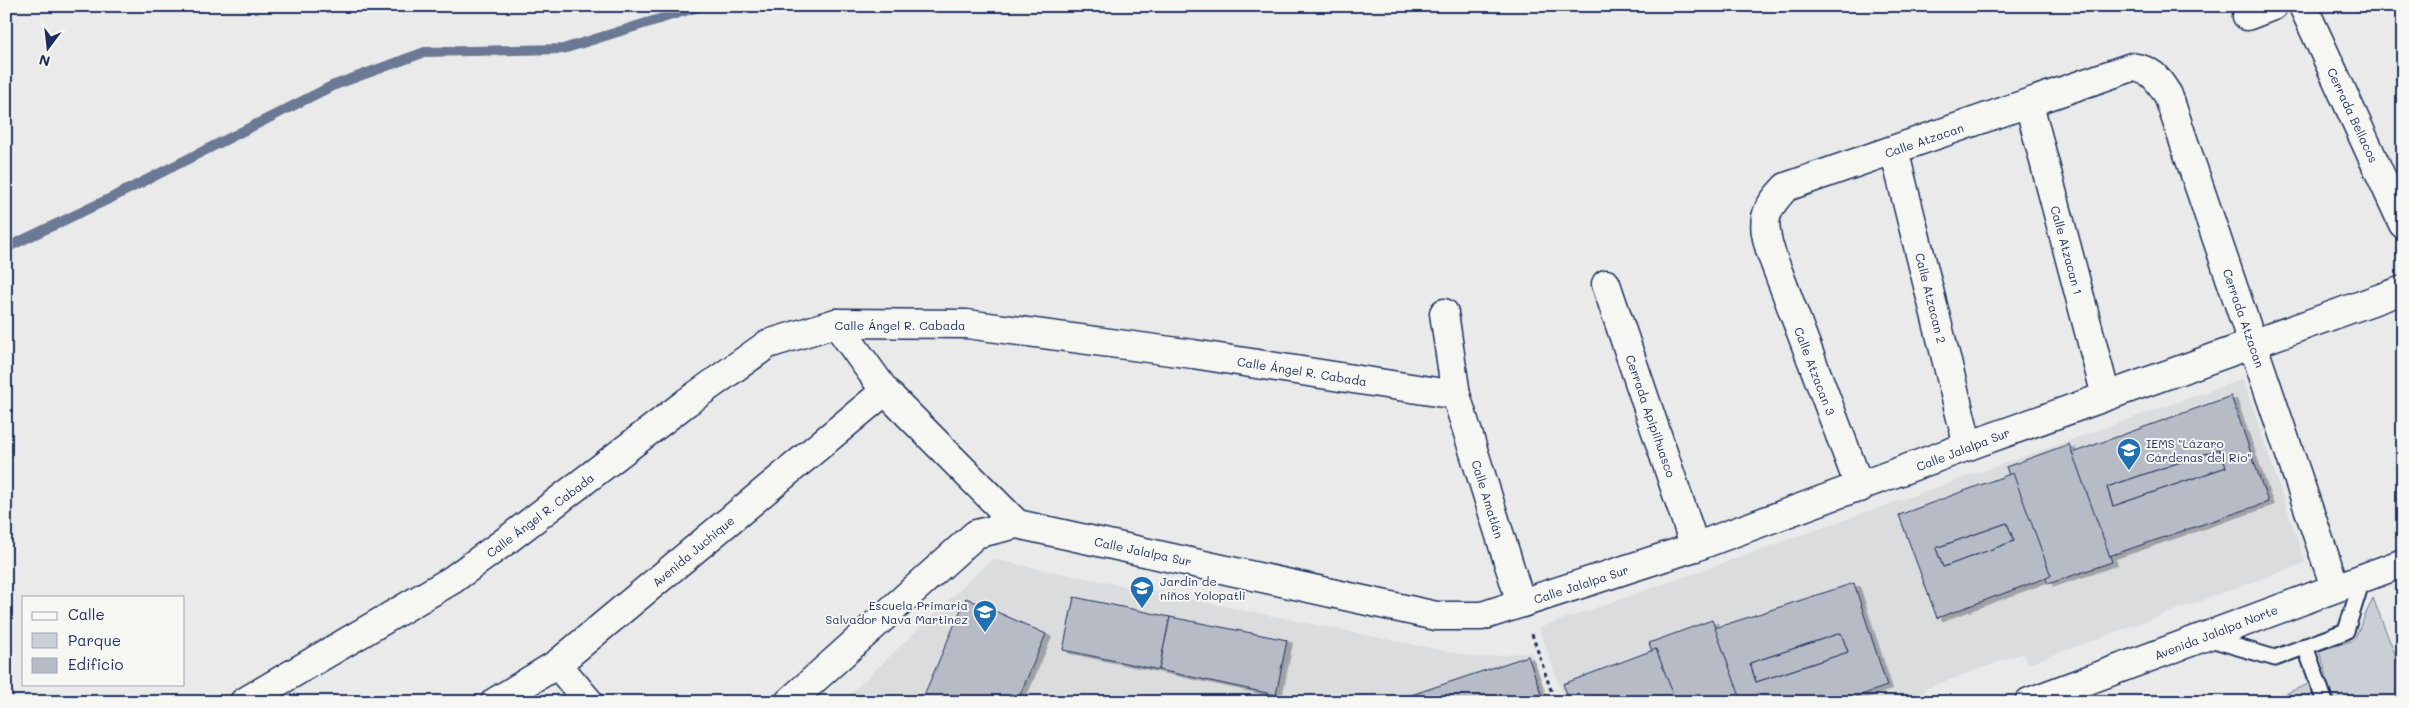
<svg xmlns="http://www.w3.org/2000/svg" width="2409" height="708" font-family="Mali,sans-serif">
<defs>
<filter id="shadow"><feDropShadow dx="5.5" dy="3" stdDeviation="0" flood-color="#0004"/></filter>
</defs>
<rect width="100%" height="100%" fill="#e9eae9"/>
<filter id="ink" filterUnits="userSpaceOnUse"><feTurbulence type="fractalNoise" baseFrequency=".02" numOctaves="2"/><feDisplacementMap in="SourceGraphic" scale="10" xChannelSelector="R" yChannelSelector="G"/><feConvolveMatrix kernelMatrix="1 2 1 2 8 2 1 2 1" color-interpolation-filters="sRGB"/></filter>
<g filter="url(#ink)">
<g fill="#dadcde">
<path d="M2243,379L2305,563L2028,664L2023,653L1927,688L1918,702H1565L1539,628Z"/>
<path d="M992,559L1479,658L1531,652L1549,702H842Z"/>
</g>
<path fill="#caced5" stroke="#727e9a" d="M2373,598L2403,675V702H2266L2327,676L2319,651L2354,640Z"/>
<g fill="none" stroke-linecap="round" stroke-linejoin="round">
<path stroke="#6c7995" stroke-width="10" d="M6,248L113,197L332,86L425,52L563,49L701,6"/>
</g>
<g fill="#b6bbc6" stroke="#1b2f5e" fill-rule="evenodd" filter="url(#shadow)">
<path d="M2231,396L2268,502L2106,557L2069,454ZM2219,449L2226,467L2113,506L2107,487Z"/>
<path d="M2069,444L2112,562L2048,584L2006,467Z"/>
<path d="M2219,449L2226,467L2113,506L2107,487Z"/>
<path d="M2013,473L2051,576L1937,618L1899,515ZM2007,523L2014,541L1943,567L1936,548Z"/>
<path d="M2007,523L2014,541L1943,567L1936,548Z"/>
<path d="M1854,583L1887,686L1841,702H1738L1712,629ZM1841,633L1848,652L1756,682L1750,663Z"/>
<path d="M1074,597L1170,617L1159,670L1063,650Z"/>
<path d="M966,598L1046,634L1017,702H921Z"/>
<path d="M1170,617L1287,640L1276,695L1159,670Z"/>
<path d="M1712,620L1742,702H1670L1649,643Z"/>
<path d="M1841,633L1848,652L1756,682L1750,663Z"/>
<path d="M1656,649L1676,702H1651L1650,699L1643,702H1570L1563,684Z"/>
<path d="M1528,656L1544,702H1390Z"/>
</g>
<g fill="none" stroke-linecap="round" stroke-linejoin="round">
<defs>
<g id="lane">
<path d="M2207,638L2275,658L2346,631L2363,577"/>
<path d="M2305,646L2325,702"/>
</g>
<g id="street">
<path d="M2303,6L2403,224"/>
<path d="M2247,16L2273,6"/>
<path d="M2029,104L2106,396"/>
<path d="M1894,150L1968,446"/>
<path d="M1606,284L1695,547"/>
<path d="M1444,313L1456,395L1521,603"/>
<path d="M836,323L885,391L1017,524"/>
<path d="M1860,488L1771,253C1761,221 1763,211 1786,187L2132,67C2153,70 2157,78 2168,95L2335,587"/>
<path d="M557,664L589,702"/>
<path d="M244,702L452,580L507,540L687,402L768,344L836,323L967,324L1193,354L1456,395"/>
<path d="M495,702L557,664L885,391"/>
<path d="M789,702L976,534L1017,524L1436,616H1482L1695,547L1968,446L2403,290"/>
</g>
<path id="secondary" d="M2029,702L2403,563"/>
</defs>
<use href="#lane" stroke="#1b2f5e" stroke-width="19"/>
<use href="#street" stroke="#1b2f5e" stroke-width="31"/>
<use href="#secondary" stroke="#1b2f5e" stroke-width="31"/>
<path stroke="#1b2f5e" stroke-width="3" stroke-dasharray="4 4" stroke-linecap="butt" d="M1532,634L1555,702"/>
<use href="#lane" stroke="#f6f6f2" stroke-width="15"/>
<use href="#street" stroke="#f6f6f2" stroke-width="28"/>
<use href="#secondary" stroke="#f6f6f2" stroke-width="28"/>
</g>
</g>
<defs>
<symbol id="school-pin" viewBox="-11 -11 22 30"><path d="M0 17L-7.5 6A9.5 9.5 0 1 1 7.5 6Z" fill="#1f6fb2" stroke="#f6f6f2"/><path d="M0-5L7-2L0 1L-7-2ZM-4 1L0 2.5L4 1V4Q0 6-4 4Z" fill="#fff"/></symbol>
</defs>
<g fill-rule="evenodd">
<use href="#school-pin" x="2115" y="436" width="28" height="38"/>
<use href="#school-pin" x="1128" y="574" width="28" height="38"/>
<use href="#school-pin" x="971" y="598" width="28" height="38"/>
</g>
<g text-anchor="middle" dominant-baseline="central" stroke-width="4" stroke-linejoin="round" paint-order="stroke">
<g font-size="12" fill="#1b2f5e" stroke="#f6f6f2">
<text transform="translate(2353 115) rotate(65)">Cerrada Bellacos</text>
<text transform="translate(1924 140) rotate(-19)">Calle Atzacan</text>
<text transform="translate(2067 250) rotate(75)">Calle Atzacan 1</text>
<text transform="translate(1931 298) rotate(76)">Calle Atzacan 2</text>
<text transform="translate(2244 318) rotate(71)">Cerrada Atzacan</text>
<text x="900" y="325">Calle Ángel R. Cabada</text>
<text transform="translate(1302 371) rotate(9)">Calle Ángel R. Cabada</text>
<text transform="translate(1815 371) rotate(69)">Calle Atzacan 3</text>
<text transform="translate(1651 416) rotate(71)">Cerrada Apipilhuasco</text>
<text transform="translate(1963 449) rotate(-21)">Calle Jalalpa Sur</text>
<text transform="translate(1488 499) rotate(73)">Calle Amatlán</text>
<text transform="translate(540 515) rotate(-37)">Calle Ángel R. Cabada</text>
<text transform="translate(693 551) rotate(-40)">Avenida Juchique</text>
<text transform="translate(1143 551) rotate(12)">Calle Jalalpa Sur</text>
<text transform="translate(1581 584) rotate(-18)">Calle Jalalpa Sur</text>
<text transform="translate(2216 632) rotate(-21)">Avenida Jalalpa Norte</text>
</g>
<g font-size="12" fill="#1b2f5e" stroke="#f6f6f2" text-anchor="start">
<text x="2146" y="443">IEMS "Lázaro<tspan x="2146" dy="14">Cárdenas del Río"</tspan></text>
<text x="1160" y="581">Jardin de<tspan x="1160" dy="14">niños Yolopatli</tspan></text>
<text x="968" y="605" text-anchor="end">Escuela Primaria<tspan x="968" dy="14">Salvador Nava Martinez</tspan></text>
</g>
</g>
<rect width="2409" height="708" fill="none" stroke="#f6f6f2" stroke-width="25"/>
<rect x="12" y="12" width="2384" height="683" fill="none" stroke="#1b2f5e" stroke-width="2" filter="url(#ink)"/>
<rect x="22" y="596" width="162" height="90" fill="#f6f6f2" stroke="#9ea6b7"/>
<rect x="32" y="612" width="25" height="8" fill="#f6f6f2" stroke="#9ea6b7"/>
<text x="68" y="620" font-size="15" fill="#1b2f5e">Calle</text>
<rect x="32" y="633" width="25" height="15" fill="#caced5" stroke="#9ea6b7"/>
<text x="68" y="646" font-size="15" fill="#1b2f5e">Parque</text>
<rect x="32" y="658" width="25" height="15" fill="#b6bbc6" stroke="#9ea6b7"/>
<text x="68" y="670" font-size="15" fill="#1b2f5e">Edificio</text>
<g transform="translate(48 48) rotate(195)" stroke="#f6f6f2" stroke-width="4" paint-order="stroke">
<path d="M0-4L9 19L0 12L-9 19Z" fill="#1b2f5e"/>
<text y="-8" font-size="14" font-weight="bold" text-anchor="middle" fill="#1b2f5e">N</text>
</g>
</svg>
